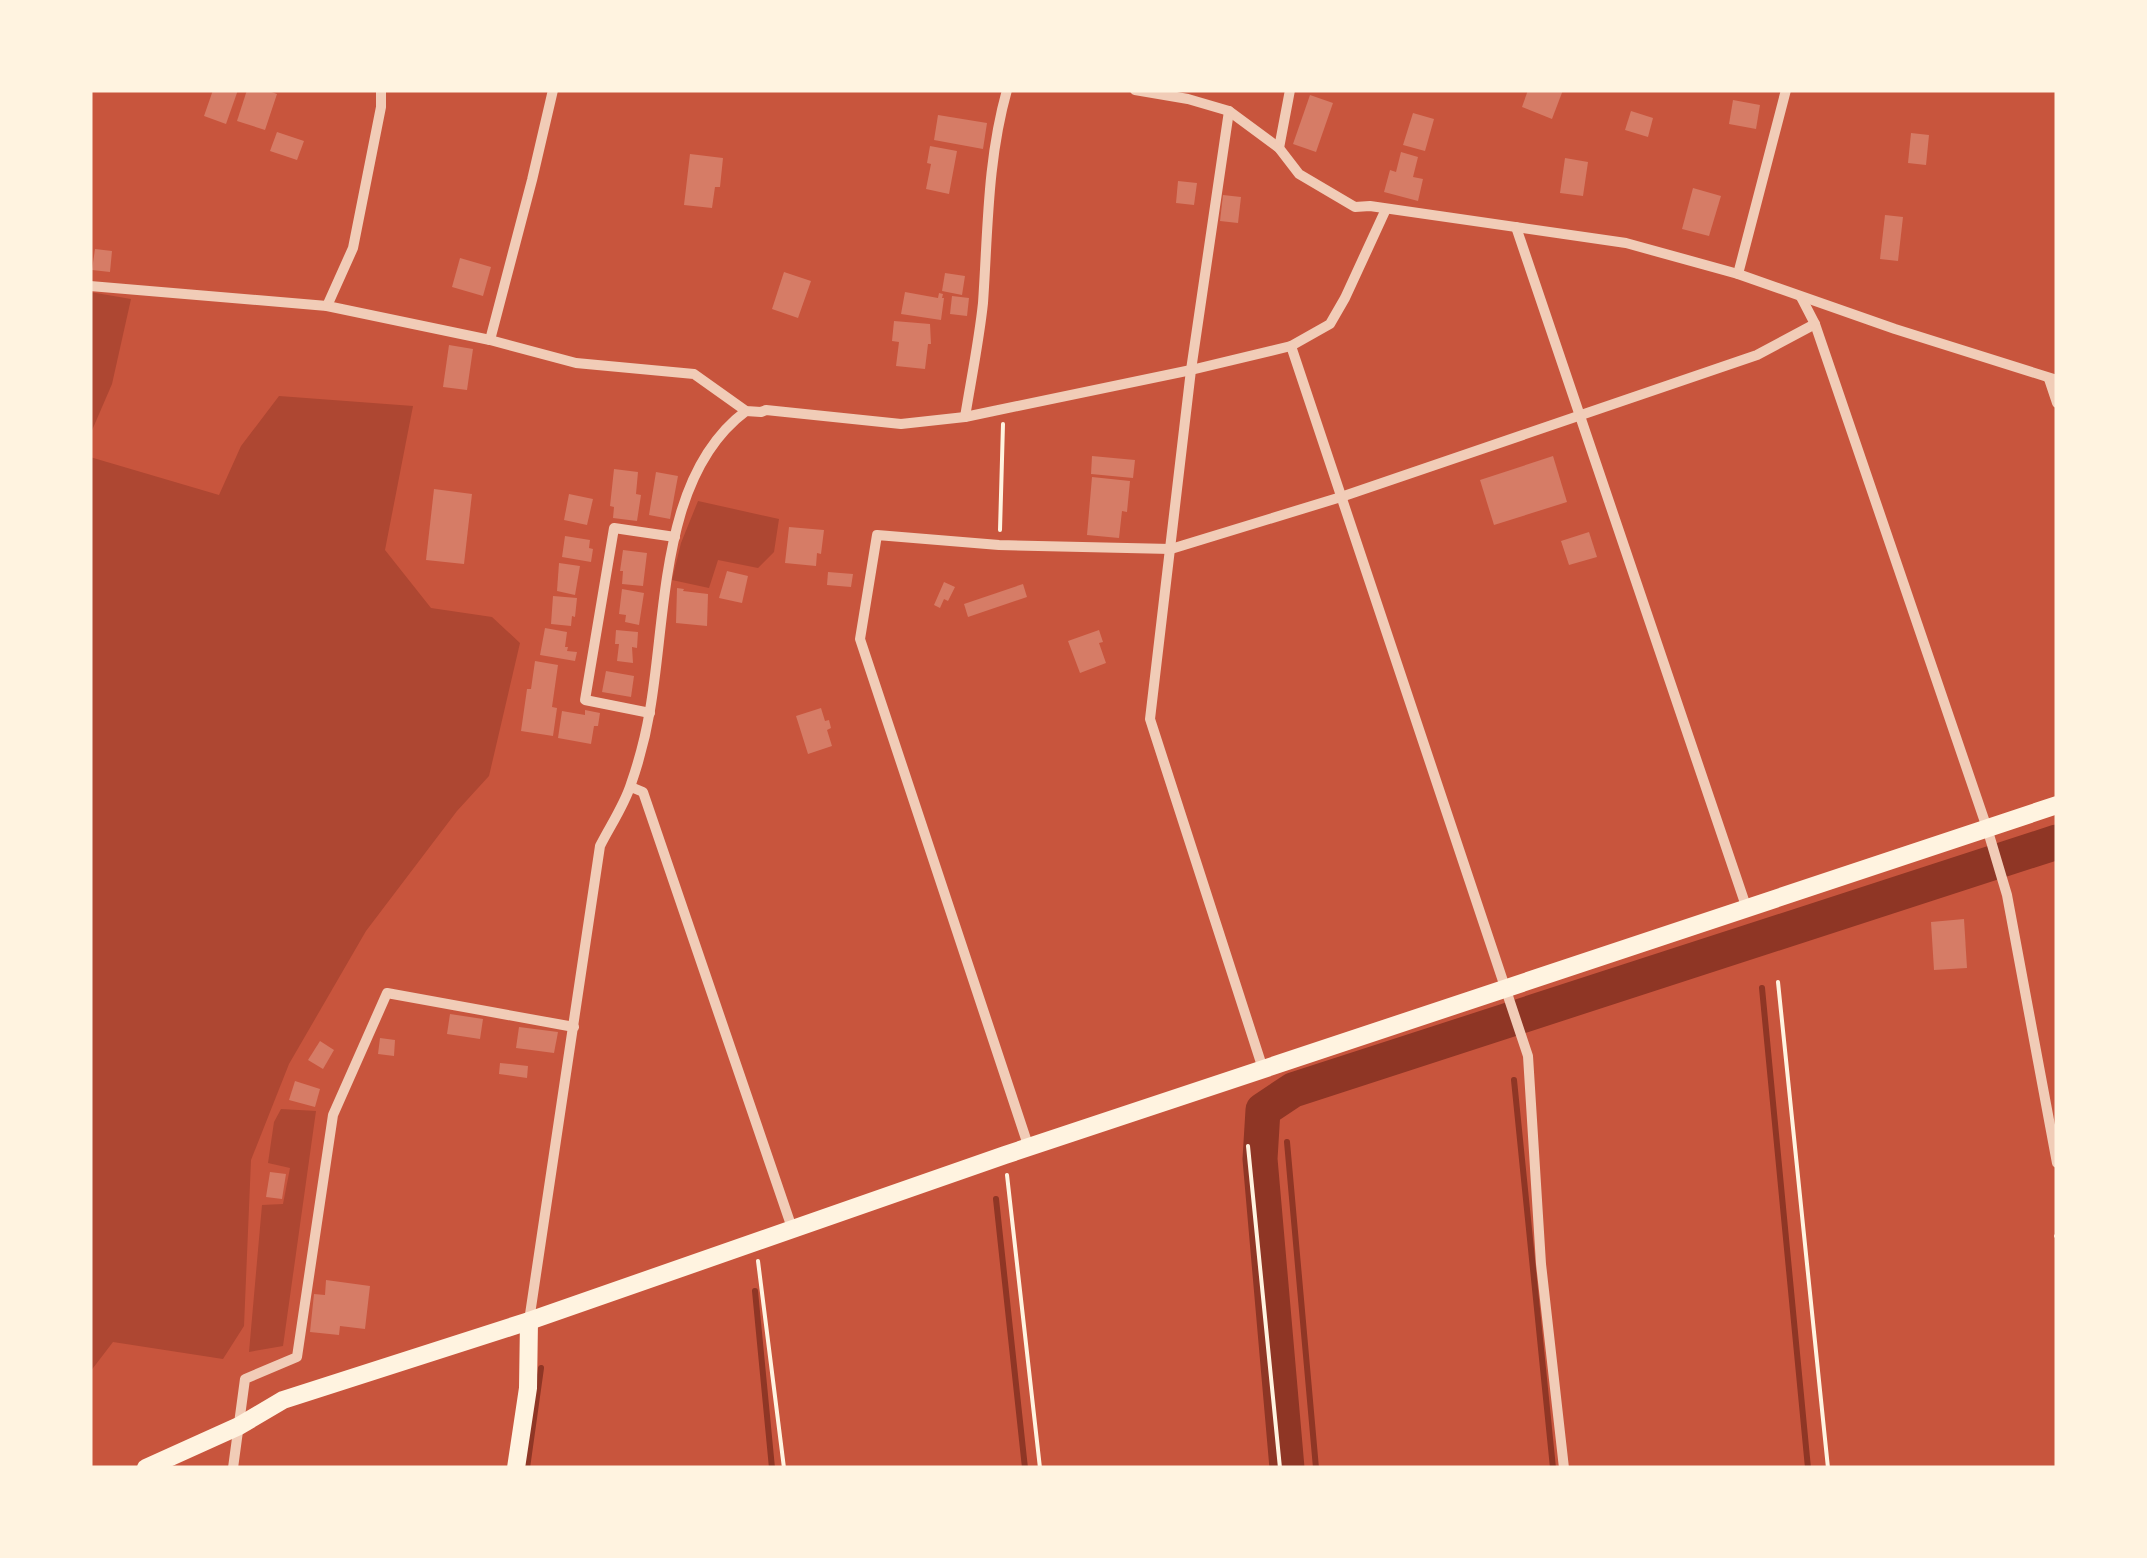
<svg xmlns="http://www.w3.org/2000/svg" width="2147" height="1558" font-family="'Open Sans',sans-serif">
<rect width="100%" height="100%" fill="#c8553d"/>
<g fill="#ae4732">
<path d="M90,292L131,299L112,384L90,435Z"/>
<path d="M279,396L413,406L385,550L431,608L492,617L520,643L489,776L457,811L366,931L289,1064L251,1160L244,1326L223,1359L113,1342L90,1372V457L219,495L241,446Z"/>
<path d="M698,501L779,519L774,552L758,568L718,560L709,588L672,580L681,543Z"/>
<path d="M281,1109L316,1111L283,1346L249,1352L262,1205L283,1204L290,1168L268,1163L274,1122Z"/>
</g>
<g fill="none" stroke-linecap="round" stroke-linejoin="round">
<g stroke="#8f3625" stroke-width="6">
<path d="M1762,988L1808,1468"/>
<path d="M1514,1080L1553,1468"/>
<path d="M1287,1142L1316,1468"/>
<path d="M996,1199L1025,1468"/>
<path d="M755,1291L772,1468"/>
<path d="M527,1468L541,1368"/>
</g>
<path stroke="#8f3625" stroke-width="35" d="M1287,1468L1260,1159L1263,1110L1293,1090L2057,842"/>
</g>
<g fill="#d67c66">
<path d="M213,90H238L226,124L204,116Z"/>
<path d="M247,90H266L277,94L265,130L237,121Z"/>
<path d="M1528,90H1563L1552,119L1522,107Z"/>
<path d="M1310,95L1333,103L1316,152L1293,144Z"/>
<path d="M1733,100L1760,105L1756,129L1729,124Z"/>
<path d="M1631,111L1653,118L1648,137L1625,130Z"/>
<path d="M1413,113L1434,119L1425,151L1403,145Z"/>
<path d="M938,115L987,123L983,149L934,140Z"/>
<path d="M277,132L304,141L297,160L270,151Z"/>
<path d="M1911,133L1929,135L1926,165L1908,163Z"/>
<path d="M930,146L957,151L949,194L926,189L931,164L927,163Z"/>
<path d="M1401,152L1418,157L1413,177L1423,179L1418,201L1384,192L1390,170L1396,172Z"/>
<path d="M690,154L723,158L720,187H715L712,208L684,205Z"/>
<path d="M1565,158L1588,162L1583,196L1560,193Z"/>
<path d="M1178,181L1197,183L1194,205L1176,203Z"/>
<path d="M1693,188L1721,196L1709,236L1682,229Z"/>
<path d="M1223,195L1241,197L1238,223L1220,221Z"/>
<path d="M1885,215L1903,217L1898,261L1880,259Z"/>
<path d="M95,249L112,251L110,272L92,270Z"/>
<path d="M460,258L491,267L483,296L452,287Z"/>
<path d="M784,272L811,281L798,318L772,309Z"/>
<path d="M945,273L965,276L962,295L942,291Z"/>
<path d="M905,292L938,298L939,293L943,294L942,298H944L941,320L901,314Z"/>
<path d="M952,296L969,298L967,316L950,314Z"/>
<path d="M894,321L930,324L931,344H928L925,369L896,366L899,342L892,341Z"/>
<path d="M449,345L473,349L467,390L443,387Z"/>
<path d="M1092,456L1135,460L1133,478L1091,474Z"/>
<path d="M1553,456L1567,502L1494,525L1480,480Z"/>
<path d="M614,469L638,472L636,494L641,495L637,521L613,518L614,507L610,506Z"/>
<path d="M656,472L678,476L670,519L649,515Z"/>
<path d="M1092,477L1130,481L1127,512L1122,511L1119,538L1087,535Z"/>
<path d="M434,489L472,494L464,564L426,560Z"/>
<path d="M569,494L593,499L587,525L564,520Z"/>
<path d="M789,527L824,530L821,554L817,553L816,566L785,563Z"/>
<path d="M1589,532L1597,557L1569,565L1561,541Z"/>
<path d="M565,536L590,540L589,548L593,549L591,562L562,557Z"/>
<path d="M623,550L647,553L643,586L622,584L623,571H620Z"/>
<path d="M559,563L580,566L575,595L557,591Z"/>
<path d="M727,571L748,576L742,603L719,598Z"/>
<path d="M828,572L853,574L851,587L827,585Z"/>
<path d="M944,582L955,587L948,601L944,599L940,608L934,605Z"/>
<path d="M1023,584L1027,597L968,617L964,604Z"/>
<path d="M677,588L684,589L683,591L708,594L707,626L676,623Z"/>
<path d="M622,589L644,593L639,625L625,622L626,615L619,614Z"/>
<path d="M553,596L577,598L575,617L572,616L571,626L551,624Z"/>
<path d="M545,628L567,632L565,647H568L567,651L577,652L575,661L540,655Z"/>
<path d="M616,630L638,632L637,648L632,647L633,663L617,661L619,644H615Z"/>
<path d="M1099,630L1103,642L1099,643L1106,663L1080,673L1068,641Z"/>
<path d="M535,661L558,665L552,707L557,708L553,736L521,731L527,689H531Z"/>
<path d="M606,671L634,676L631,697L602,692Z"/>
<path d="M821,708L825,721L829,720L831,728L827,730L832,746L808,754L796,716Z"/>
<path d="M585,710L600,713L598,726H594L591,744L558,738L562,711L585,715Z"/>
<path d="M1964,919L1967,968L1934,970L1931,922Z"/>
<path d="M450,1014L483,1019L480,1039L447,1034Z"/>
<path d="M519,1027L558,1032L554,1053L516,1048Z"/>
<path d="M380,1038L395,1040L394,1056L378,1054Z"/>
<path d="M320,1041L334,1050L323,1069L308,1060Z"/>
<path d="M500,1063L528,1066L527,1078L499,1074Z"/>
<path d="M295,1081L320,1089L315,1107L289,1100Z"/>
<path d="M270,1172L286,1174L282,1199L266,1197Z"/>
<path d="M326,1280L370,1286L365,1329L340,1326L339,1335L310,1332L314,1294L325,1295Z"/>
</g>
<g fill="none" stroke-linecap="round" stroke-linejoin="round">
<g stroke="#fff3e0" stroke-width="4">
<path d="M1000,530L1003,424"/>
<path d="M1778,982L1828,1468"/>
<path d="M1248,1146L1280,1468"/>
<path d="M1007,1175L1040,1468"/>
<path d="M2056,1236H2057"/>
<path d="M758,1261L784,1468"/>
</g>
<g stroke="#f1ccb7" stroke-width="10">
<path d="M1135,90L1188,99L1229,111L1279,148L1299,174L1355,207L1370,206L1626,243L1738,274L1895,329L2057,380"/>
<path d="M1229,111L1191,370L1150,719L1263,1069"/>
<path d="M1279,148L1290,90"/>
<path d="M1516,227L1747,909"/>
<path d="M1738,274L1786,90"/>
<path d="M90,286L327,306L490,340L576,363L694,374L746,411L761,412L766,410L901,424L965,417L1191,370L1291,346L1330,324L1345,298L1386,209"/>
<path d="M1801,297L1815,324L1987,828L2007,895L2057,1163"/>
<path d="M327,306L353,248L381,107V90"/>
<path d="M490,340L532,180L553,90"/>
<path d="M1291,346L1528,1056L1541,1264L1564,1468"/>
<path d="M2049,379L2057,403"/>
<path d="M965,417C971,380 979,341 983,303C988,231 987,161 1007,90"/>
<path d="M650,713L585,700L614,528L675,537"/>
<path d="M631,787L643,792L792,1228"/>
<path d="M1029,1148L860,639L877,535L999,545L1171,549L1341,497L1757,355L1815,324"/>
<path d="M529,1321L600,846C610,826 624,806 631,784C639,761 646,734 650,710C667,613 660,475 746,411"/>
<path d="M233,1468L245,1379L297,1357L333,1115L387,993L574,1027"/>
</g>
<path stroke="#fff3e0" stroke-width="18" d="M516,1468L528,1388L529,1321"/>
<path stroke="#fff3e0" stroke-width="18" d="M146,1468L239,1426L283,1400L529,1321L1005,1155L2057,805"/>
</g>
<rect width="2147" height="1558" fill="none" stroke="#fff3e0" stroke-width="185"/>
</svg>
